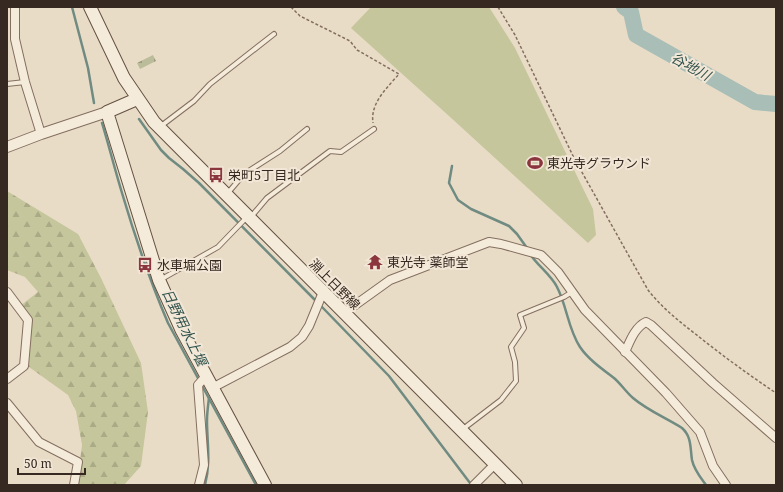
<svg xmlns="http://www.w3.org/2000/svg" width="783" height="492" font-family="'Noto Serif','Noto Sans JP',serif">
<defs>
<pattern id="forest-firs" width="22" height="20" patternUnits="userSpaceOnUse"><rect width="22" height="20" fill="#c5c69c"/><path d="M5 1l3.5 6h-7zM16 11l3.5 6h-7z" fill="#aaaa86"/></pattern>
<pattern id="cemetery-stones" width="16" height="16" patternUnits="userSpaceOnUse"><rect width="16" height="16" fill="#bbbc9a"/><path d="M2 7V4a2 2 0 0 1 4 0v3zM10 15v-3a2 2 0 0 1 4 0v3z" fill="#99997d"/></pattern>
</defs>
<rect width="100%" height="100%" fill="#e9dcc7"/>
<path fill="#c5c69c" d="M371,7H489L515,48L593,209L596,235L588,243L449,116L351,28Z"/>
<path fill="url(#forest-firs)" d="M7,191L78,234L101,278L141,363L148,412L141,466L124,485H77L82,445L76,411L68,395L29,367L30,319L20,306L38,292L25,277L7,270Z"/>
<path fill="url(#cemetery-stones)" d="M153,55L156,61L140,69L137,63Z"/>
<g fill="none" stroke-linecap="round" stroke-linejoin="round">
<g stroke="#708b82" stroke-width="2.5">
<path d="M72,7L88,68L94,103"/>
<path d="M139,119L161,150L169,158L183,169L199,183L315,300"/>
<path d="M102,123C109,146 115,170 122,193C135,237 150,281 168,323L256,485"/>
<path d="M452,166L449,183L458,200L471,209L509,226L517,234L527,248"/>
<path d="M530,254C538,266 551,275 557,287C567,306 568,329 580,347C588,359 602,369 614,378C621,384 626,392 633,398C647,410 666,418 682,428C692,437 690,448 692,460C694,470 701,478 706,485"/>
<path d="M322,307L389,376L470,483"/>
<path d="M205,485C211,461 207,444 207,420C207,413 208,406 209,398"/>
</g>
<path stroke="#a8beb6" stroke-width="16" d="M624,7L631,12L636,35L755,102L776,104"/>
<defs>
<g id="service">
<path d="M7,84L25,82"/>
<path d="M161,126L194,101L210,84L274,34"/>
<path d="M227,194L244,174L280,151L307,129"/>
<path d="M250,218L267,198L330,151L341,152L374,129"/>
<path d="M160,280L218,247L246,218"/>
<path d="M463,429L501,400L516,381L515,362L511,347L524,328L520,315L564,297L572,292"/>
</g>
<g id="minor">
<path d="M15,7V39L25,82L41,134"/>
<path d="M7,292L28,320L24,366L7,379"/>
<path d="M344,313L390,280L489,242L501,244L541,255L558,272L585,310L666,393L700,432L713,466L726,485"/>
<path d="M625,352C630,341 635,327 646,322L651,325L713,383L776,438"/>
<path d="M212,388L290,347L302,337L309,326L323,292"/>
<path d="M7,403L39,442L78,462L74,485"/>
<path d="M199,485L204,465L198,385L206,376"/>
<path d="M474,485L495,464"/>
</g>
<path id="tertiary" d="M7,147L41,134L107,112"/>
<g id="secondary">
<path d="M90,7L124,78L154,122L516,485"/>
<path d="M137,99L107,112L159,280L182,331L265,485"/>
</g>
</defs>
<use href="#service" stroke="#836f5f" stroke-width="6"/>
<use href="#minor" stroke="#836f5f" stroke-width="10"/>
<use href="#tertiary" stroke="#836f5f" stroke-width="12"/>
<use href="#secondary" stroke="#655142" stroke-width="14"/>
<g stroke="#836f5f" stroke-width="1.5" stroke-dasharray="3 2" stroke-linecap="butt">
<path d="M291,7L300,16L350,41L357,50L399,74C387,88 370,103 373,123"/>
<path d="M498,7L515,35L574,158L648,290C662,308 680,322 698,336C723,356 749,375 776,393"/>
</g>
<use href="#service" stroke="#f5ebda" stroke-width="4"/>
<use href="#minor" stroke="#f5ebda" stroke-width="8"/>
<use href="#tertiary" stroke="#f5ebda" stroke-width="10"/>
<use href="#secondary" stroke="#f5ebda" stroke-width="12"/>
</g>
<defs>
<symbol id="stadium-bare" viewBox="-9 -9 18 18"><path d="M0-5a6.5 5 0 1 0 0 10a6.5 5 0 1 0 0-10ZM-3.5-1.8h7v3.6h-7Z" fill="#8b353d" stroke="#f2e7d6" stroke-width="2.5" paint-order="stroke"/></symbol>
<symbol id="bus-bare" viewBox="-9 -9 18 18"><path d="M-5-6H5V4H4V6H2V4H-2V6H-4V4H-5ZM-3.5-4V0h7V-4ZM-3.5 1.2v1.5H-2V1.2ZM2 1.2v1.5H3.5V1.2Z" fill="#8b353d" stroke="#f2e7d6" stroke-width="2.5" paint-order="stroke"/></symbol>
<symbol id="temple-bare" viewBox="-9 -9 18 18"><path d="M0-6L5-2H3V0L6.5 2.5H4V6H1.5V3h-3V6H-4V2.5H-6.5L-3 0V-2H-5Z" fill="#8b353d" stroke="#f2e7d6" stroke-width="2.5" paint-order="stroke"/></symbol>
</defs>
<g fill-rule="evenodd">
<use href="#stadium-bare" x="524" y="152" width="22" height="22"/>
<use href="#bus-bare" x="205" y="164" width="22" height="22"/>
<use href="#temple-bare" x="364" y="251" width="22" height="22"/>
<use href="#bus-bare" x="134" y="254" width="22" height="22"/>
</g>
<g text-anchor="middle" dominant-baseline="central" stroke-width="4" stroke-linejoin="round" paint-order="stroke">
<g font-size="13" fill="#352921" stroke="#f2e7d6" text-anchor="start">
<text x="547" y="163">東光寺グラウンド</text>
<text x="228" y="175">栄町5丁目北</text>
<text x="387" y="262">東光寺 薬師堂</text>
<text x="157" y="265">水車堀公園</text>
</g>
<g font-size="13" fill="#352921" stroke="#f2e7d6">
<text transform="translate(335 284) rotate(45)">淵上日野線</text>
</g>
<g font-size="14" font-style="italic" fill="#32534e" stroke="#f2e7d6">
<text transform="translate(691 66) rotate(29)">谷地川</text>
<text transform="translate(185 327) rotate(64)">日野用水上堰</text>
</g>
</g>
<rect width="783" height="492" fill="none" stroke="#352921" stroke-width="16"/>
<path d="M18 468v6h67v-6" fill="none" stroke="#352921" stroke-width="2"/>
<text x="24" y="468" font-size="12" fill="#352921" stroke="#f2e7d6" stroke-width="3" paint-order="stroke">50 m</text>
</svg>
